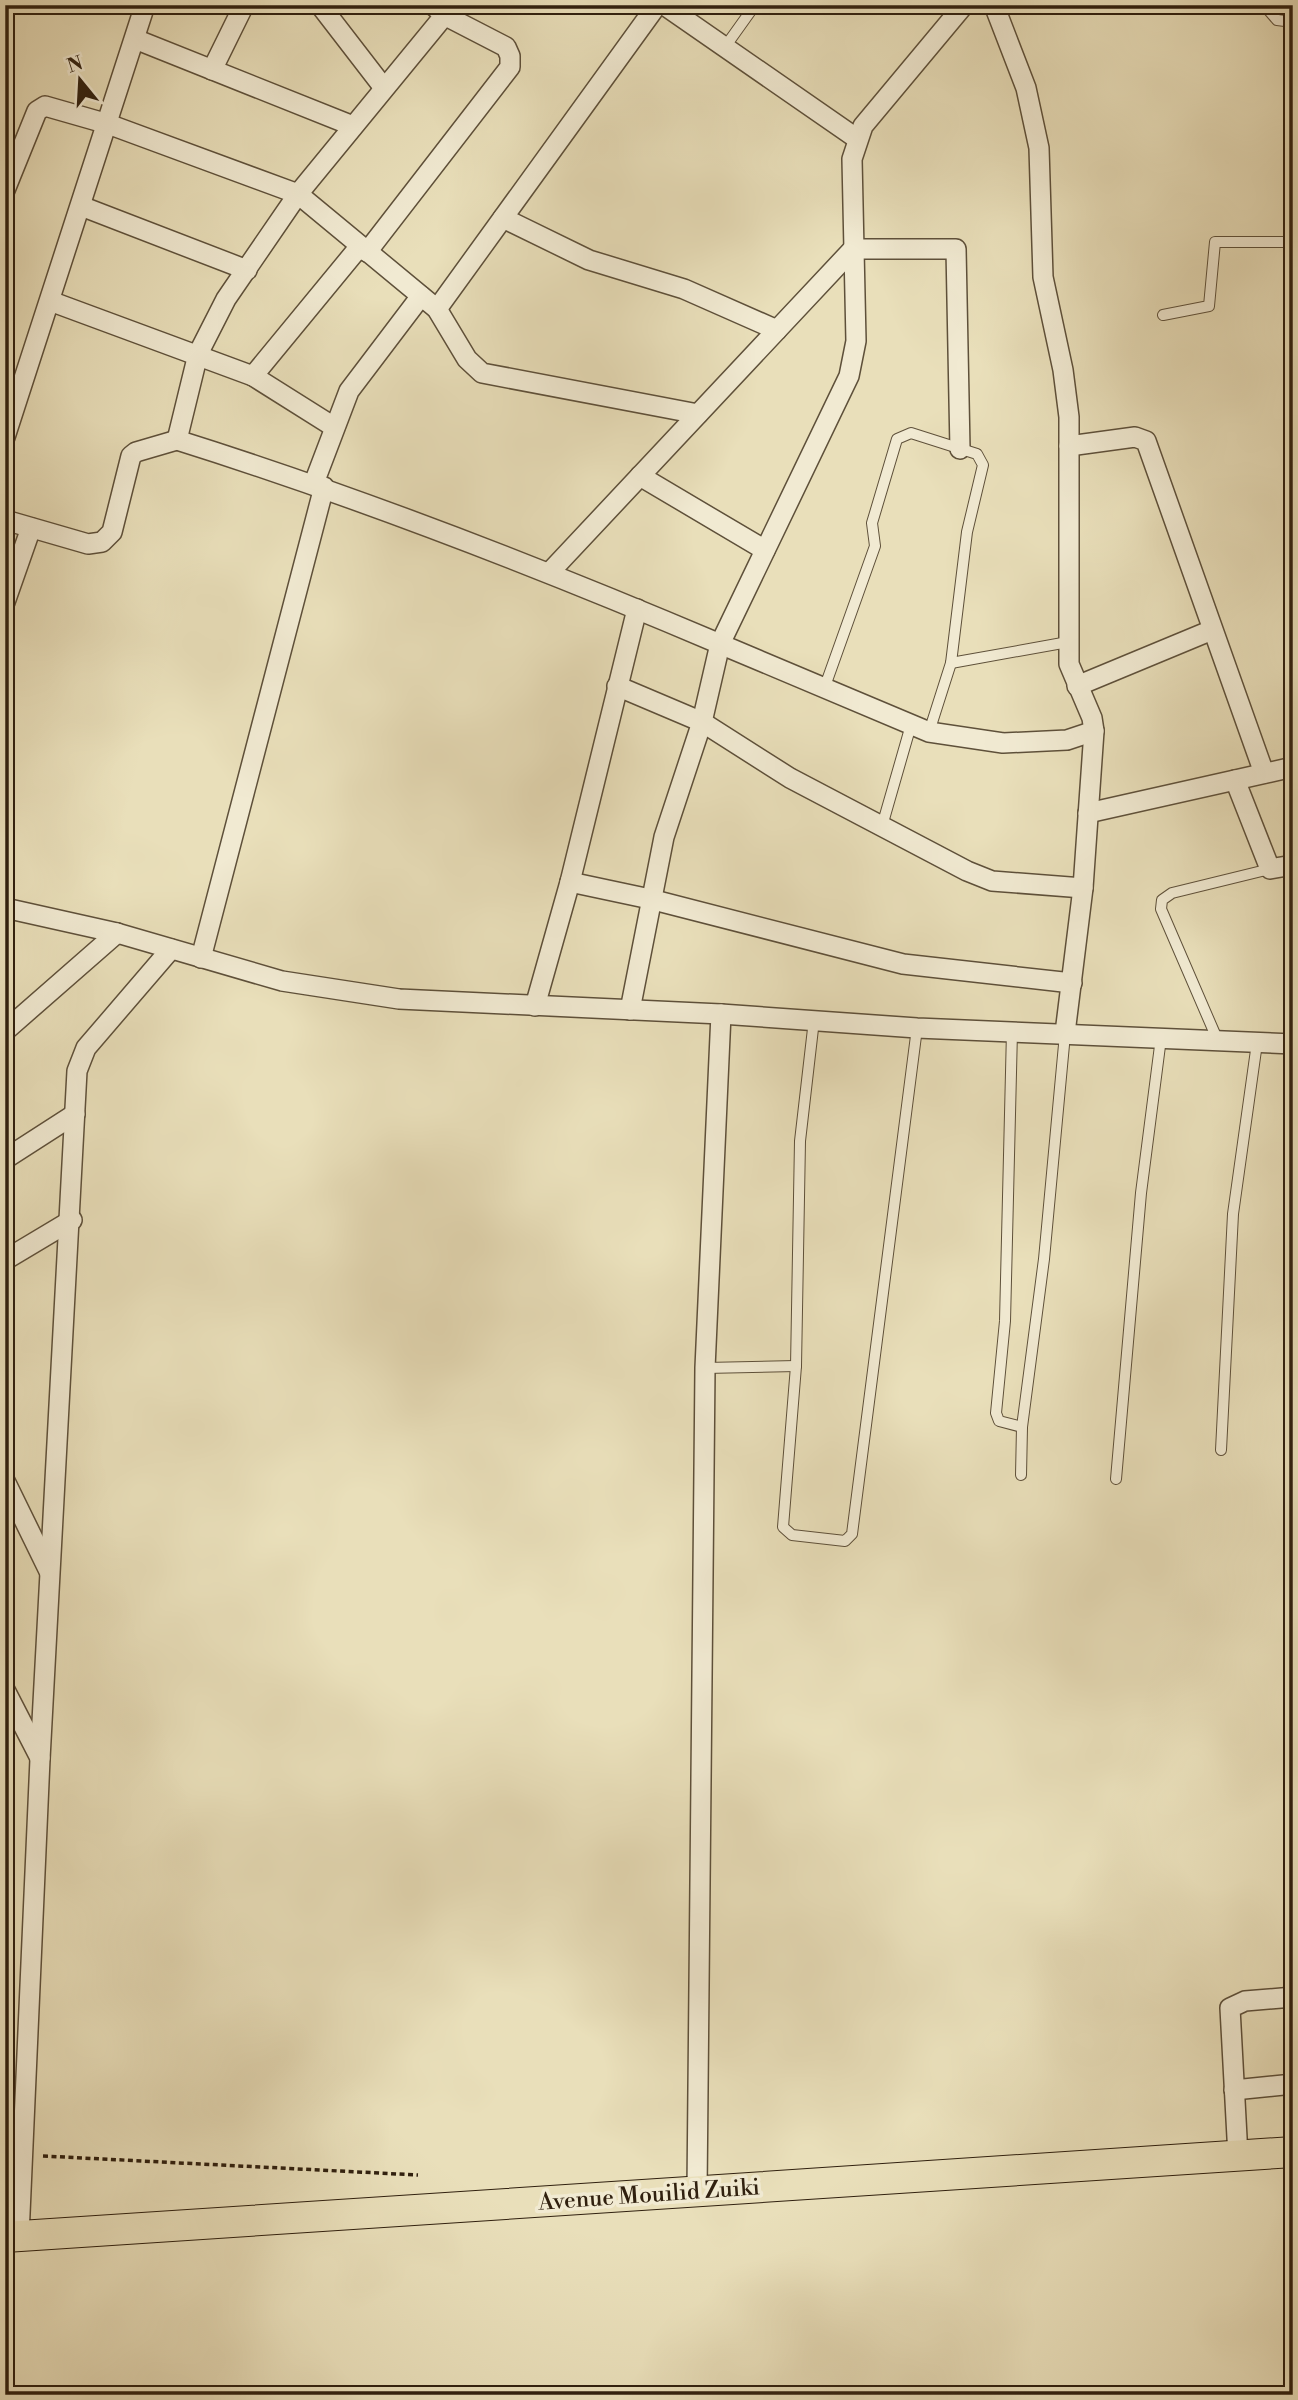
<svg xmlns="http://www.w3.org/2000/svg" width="1298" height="2400" font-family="'Libre Bodoni',serif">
<rect width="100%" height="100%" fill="#e9dfba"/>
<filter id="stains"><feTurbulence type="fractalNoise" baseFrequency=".00286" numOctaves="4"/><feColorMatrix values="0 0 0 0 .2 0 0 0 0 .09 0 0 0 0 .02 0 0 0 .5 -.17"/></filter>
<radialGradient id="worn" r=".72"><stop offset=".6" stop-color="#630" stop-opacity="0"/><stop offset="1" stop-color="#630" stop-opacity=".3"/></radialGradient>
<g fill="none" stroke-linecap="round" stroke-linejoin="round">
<defs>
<g id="lane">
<path d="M1264,5L1277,20L1293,22"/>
<path d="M725,47L755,5"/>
<path d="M1163,315L1209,306L1215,242H1293"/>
<path d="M951,663L1068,642"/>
<path d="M824,689L875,546L872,523L897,439L911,433L977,454L983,465L967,532L951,663L929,732"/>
<path d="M882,826L911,725"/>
<path d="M814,1020L800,1141L796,1366L783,1527L792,1535L845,1541L852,1534L917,1028"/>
<path d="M1012,1031L1005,1321L996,1413L999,1421L1022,1427"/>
<path d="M1218,1041L1161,909L1162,900L1172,893L1270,869"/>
<path d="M705,1368L796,1366"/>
<path d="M1221,1450L1233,1214L1257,1043"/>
<path d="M1021,1475L1022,1427L1044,1259L1065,1034"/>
<path d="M1116,1479L1141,1193L1161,1038"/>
</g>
<g id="street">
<path d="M320,5L384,88"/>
<path d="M453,5L298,194L226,299L198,354L177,440C362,498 541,568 720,644L702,722L664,837L630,1010"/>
<path d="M664,5L856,138"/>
<path d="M964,5L863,126L852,159L856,341L849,376L720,644L929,732L1003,743L1067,740L1094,731"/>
<path d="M994,5L1026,88L1039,148L1043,277L1063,370L1069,417V664L1092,718L1094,731L1083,888L1065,1033"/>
<path d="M135,39L353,126"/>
<path d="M212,70L244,5"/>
<path d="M5,190L37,111L45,106L108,124L298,194L437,309L467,359L482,373L698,414"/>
<path d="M81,206L247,270"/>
<path d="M503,218L589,260L684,289L777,330"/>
<path d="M367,252L510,67V56L506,47L444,15L433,5"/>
<path d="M50,301L253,376L360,246"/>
<path d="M437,309L657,5"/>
<path d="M253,376L334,427"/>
<path d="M5,437L145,5"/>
<path d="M1069,446L1135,437L1146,441L1264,773"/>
<path d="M640,476L765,550"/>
<path d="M314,483L349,391L421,296"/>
<path d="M5,520L88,544L102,542L112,532L131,456L136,452L177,440"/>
<path d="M550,572L853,249H956L960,449"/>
<path d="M5,602L31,528"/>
<path d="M617,686L702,722L790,778L967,871L992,881L1083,888"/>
<path d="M1077,686L1212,630"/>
<path d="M1235,780L1270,869L1293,865"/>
<path d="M1088,813L1293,767"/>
<path d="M570,882L650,899L903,964L1072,983"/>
<path d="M5,908L117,933L282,981L399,999L721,1014L917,1028L1293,1044"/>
<path d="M201,958L324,487"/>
<path d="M535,1006L570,882L637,609"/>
<path d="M5,1031L117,933"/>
<path d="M5,1159L75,1114"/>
<path d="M5,1260L72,1220"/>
<path d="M5,1481L49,1571"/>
<path d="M5,1690L40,1758"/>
<path d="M1234,2090L1293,2084"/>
<path d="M1238,2156L1230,2008L1245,2001L1293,1997"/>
<path d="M697,2192L705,1368L721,1014"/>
<path d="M19,2236L40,1759L77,1071L86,1048L171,949"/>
</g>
<path id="primary" d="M5,2237L1293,2152"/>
</defs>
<use href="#lane" stroke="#5e503a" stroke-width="12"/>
<use href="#street" stroke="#5e503a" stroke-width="22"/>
<use href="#primary" stroke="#30200f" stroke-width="32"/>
<path stroke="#30200f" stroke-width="3.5" stroke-dasharray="5 3.5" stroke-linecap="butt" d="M43,2156L418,2175"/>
<use href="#lane" stroke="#f1ead2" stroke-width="10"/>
<use href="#street" stroke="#f1ead2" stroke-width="19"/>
<use href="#primary" stroke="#e9dfba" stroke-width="30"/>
</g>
<g text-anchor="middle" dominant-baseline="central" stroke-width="7" stroke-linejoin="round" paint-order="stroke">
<g font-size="23" fill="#30200f" stroke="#f1ead2">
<text transform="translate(649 2195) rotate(-4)">Avenue Mouilid Zuiki</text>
</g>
</g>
<rect width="1298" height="2400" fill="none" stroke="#e9dfba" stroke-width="28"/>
<rect x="7" y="7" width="1284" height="2386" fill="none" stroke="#30200f" stroke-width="3.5"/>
<rect x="14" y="14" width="1270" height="2372" fill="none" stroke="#30200f" stroke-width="2"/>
<g transform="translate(80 80) rotate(342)" stroke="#f1ead2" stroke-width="5" paint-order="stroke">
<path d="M0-5L12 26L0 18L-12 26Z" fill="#30200f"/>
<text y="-10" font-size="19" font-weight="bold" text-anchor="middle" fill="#30200f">N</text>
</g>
<rect width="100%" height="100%" filter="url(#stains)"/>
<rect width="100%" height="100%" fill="url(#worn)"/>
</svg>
